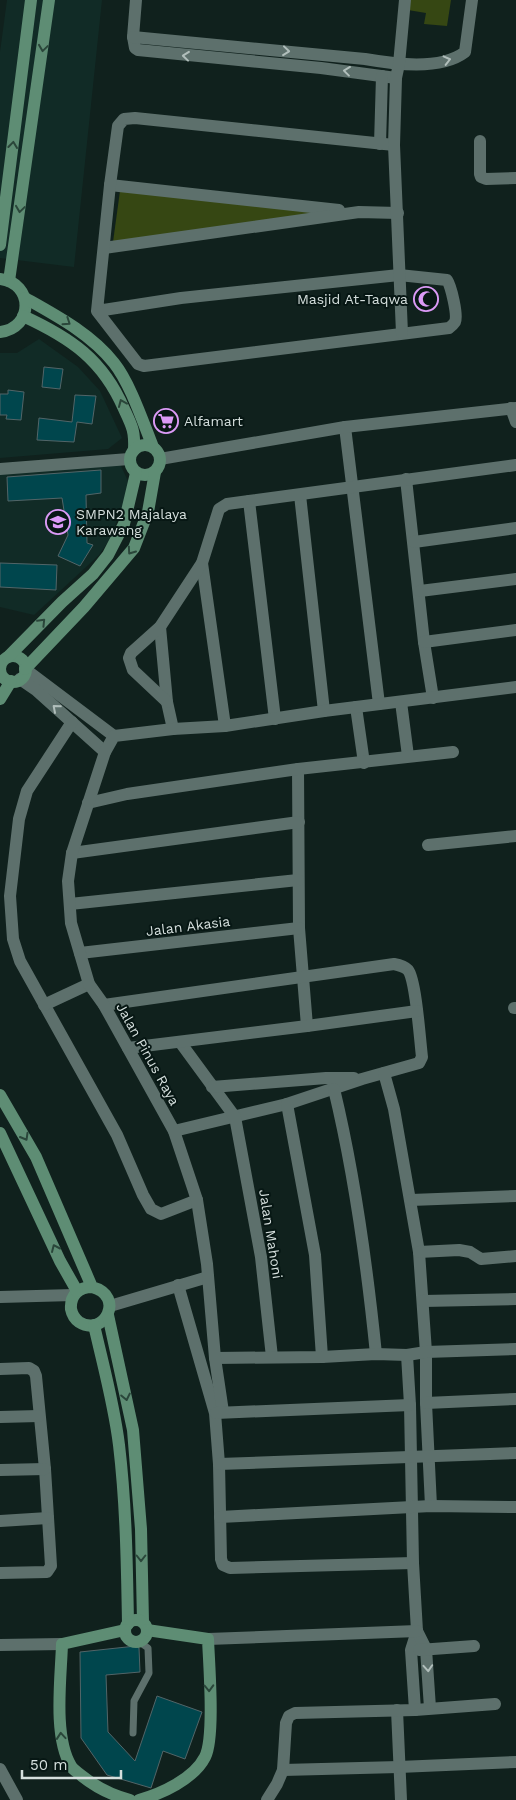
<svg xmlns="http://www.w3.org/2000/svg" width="516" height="1800" font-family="'Work Sans',sans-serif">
<rect width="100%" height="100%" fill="#10211d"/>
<g fill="#112b26">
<path d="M7,0H102L74,267L0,258V52Z"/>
<path d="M39,339L78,367L100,391L122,438L108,449L0,458V353H17Z"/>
<path d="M120,464L128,481L125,502L108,542L99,555L34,615L0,607V474Z"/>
</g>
<g fill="#364713">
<path d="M409,0H451L447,26L424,24L426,13L408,10Z"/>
<path d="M120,191L334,212L113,242Z"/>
</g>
<g fill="#00464d" stroke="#526568">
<path d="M44,367L63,369L60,389L42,387Z"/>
<path d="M8,390L24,392L21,420L6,419L7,415H0V394H8Z"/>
<path d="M75,395L96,396L92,424L77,422L74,442L37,440L39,418L72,422Z"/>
<path d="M101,470V493L86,495L87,543L93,545L80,566L58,556L68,535L62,498L8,501L7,477Z"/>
<path d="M0,563L57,565L56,590L0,587Z"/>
<path d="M136,1646L139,1648L140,1672L106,1675L108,1732L135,1761L157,1696L202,1712L185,1759L163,1751L151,1788L107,1775L81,1738L80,1652Z"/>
</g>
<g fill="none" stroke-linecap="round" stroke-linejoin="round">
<path stroke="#5d706c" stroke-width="7" d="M133,1733L134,1701L149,1673L148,1648L138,1641"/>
<g stroke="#5d706c" stroke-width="12">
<path d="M136,0L133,37L135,48L138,50L321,68L396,78"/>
<path d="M133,37L365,59C394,64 440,71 465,52L472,0"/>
<path d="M480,141V174L481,177L486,179L516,178"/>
<path d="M380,144L382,76"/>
<path d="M110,185L339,210"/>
<path d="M104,248L359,212L398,213"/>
<path d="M97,311L181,298L399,275L447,280C451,286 458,315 455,322C453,325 452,326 449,328L144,366L138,364L97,311L110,185L118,126L124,119L135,118L394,145"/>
<path d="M402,333L394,145L396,78L399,64L405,0"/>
<path d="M511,408L516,422"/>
<path d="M345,427L379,704"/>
<path d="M160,459L345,427L516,408"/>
<path d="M0,469L129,459"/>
<path d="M406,479L424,642L433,698"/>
<path d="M300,495L324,711"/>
<path d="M249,501L275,719"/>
<path d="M414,542L516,528"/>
<path d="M202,563L225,726"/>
<path d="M420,591L516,579"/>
<path d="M160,627L167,702L173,729"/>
<path d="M424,642L516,630"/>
<path d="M25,669L114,736"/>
<path d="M20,679L36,690L105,752"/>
<path d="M167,702L133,670L129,658L131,653L160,627L202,563L219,509L227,504L249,501L516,465"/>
<path d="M401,702L408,756"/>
<path d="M356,707L364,763"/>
<path d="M72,722L27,791L19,819L10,896L13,939L20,961L117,1135L143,1195L151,1209L161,1214L197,1200"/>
<path d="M298,769L299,928L307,1026"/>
<path d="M88,803L127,794L298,769L453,752"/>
<path d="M428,845L516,836"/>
<path d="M72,853L299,822"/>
<path d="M70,904L298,880"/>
<path d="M80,953L299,928"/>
<path d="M44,1005L89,984"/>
<path d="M104,1005L394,964C399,965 404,966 408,970C416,980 420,1041 422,1057L419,1063L362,1079L287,1104L174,1131"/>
<path d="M514,1008H516"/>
<path d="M180,1042L235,1117L261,1257L272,1357"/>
<path d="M128,1048L307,1026L417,1011"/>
<path d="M384,1073L394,1109L419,1252L426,1352V1403L431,1506"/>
<path d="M212,1087L326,1078H354"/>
<path d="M334,1089C355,1176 367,1265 376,1354"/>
<path d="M287,1104L315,1255L322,1357"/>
<path d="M411,1200L516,1196"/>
<path d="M419,1252L459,1250L470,1252L481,1259L516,1256"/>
<path d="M178,1285L215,1413L219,1464L221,1559L223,1565L230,1568L413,1563"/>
<path d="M0,1297L73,1295"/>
<path d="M423,1301L516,1299"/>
<path d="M110,1306L208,1277"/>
<path d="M407,1355L410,1405L413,1563L417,1631L411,1650L415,1710"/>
<path d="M215,1358L322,1357L376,1354L407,1355L426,1352L516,1349"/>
<path d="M0,1369L29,1368L34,1371L36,1376L45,1469L51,1566L47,1572L0,1573"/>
<path d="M426,1403L516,1399"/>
<path d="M223,1412L215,1358L207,1264L197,1200L174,1131L104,1005L89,984L71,923L68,881L72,853L105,752L114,736L173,729L225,726L324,711L516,687"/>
<path d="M216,1413L410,1405"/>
<path d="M0,1417L39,1416"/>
<path d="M219,1464L516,1453"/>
<path d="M0,1470L45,1469"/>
<path d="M220,1517L431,1506L516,1507"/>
<path d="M0,1521L48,1518"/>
<path d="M417,1631L426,1649L430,1708"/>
<path d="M208,1639L417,1631"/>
<path d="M0,1645L62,1644"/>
<path d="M419,1650L474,1646"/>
<path d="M397,1710L401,1800"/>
<path d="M0,1769L17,1800"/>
<path d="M283,1770L399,1767L516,1762"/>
<path d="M267,1800L277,1784L283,1770L286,1723L289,1716L295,1713L415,1710L495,1704"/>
</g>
<g stroke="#5e8d74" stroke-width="12">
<path d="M0,245L31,0"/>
<path d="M0,279C34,283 34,328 0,332"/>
<path d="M9,281L49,0"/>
<path d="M25,298C57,316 91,334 114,363C130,383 143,422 153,447"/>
<path d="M23,316C71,338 103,360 124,409C132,426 135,431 134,450"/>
<circle cx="145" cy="460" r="15"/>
<circle cx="13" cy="669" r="13"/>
<path d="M8,657L62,602L93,574L108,555L124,524L136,473"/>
<path d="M25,669L84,607L134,548L148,512L155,472"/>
<path d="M0,699L11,681"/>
<path d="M0,1095L36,1157L92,1287C126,1296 104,1338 79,1322C75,1319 72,1314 71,1309C70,1295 79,1287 92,1287"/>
<path d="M0,1133L60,1261L77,1291"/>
<path d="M108,1315L133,1430L141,1529L143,1622"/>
<path d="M94,1325C103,1365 114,1404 119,1445C126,1504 127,1564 128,1624"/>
<circle cx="136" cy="1631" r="11"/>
<path d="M125,1630L62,1644C61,1678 53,1736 71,1766C73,1770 79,1773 82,1776C97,1788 111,1795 130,1800"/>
<path d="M139,1800C161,1794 194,1779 205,1757C215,1738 209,1664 208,1639L147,1630"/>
</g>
</g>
<defs><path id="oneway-chevron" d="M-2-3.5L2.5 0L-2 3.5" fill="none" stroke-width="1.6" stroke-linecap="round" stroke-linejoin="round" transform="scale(1.25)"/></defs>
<g stroke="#2a463a">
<use href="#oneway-chevron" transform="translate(43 48) rotate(98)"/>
<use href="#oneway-chevron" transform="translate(13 145) rotate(-83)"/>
<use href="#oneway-chevron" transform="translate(20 209) rotate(98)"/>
<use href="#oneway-chevron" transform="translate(67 322) rotate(34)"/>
<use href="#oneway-chevron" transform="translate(122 403) rotate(-113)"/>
<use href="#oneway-chevron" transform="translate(131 551) rotate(125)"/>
<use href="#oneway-chevron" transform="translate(42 622) rotate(-46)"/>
<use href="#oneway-chevron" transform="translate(25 1137) rotate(60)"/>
<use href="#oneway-chevron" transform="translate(55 1248) rotate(-114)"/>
<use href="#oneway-chevron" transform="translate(126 1397) rotate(78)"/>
<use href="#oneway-chevron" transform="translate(141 1558) rotate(90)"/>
<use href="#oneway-chevron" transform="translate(209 1688) rotate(88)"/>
<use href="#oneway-chevron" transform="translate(61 1736) rotate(-95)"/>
</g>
<g stroke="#b1bebb">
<use href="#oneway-chevron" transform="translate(286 51) rotate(6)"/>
<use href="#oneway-chevron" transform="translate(186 56) rotate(-174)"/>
<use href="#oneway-chevron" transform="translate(447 60) rotate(-14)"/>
<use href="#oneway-chevron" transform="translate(347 71) rotate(-173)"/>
<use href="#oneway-chevron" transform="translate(56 708) rotate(-139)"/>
<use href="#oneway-chevron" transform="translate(428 1668) rotate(86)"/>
</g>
<defs>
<symbol id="mosque-ring" viewBox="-11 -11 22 22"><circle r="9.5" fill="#071714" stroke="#db9af6" stroke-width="1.5"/><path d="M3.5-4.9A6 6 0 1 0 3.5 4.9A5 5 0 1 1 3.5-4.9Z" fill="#db9af6"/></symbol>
<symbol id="supermarket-ring" viewBox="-11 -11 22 22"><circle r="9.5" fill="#071714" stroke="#db9af6" stroke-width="1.5"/><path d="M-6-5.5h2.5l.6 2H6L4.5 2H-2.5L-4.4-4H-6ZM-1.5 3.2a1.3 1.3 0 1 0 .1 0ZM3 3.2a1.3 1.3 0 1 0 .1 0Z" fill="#db9af6"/></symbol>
<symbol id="school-ring" viewBox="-11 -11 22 22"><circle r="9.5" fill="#071714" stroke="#db9af6" stroke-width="1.5"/><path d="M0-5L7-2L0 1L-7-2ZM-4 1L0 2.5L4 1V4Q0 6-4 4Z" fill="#db9af6"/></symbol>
</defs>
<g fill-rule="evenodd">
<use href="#mosque-ring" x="412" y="285" width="28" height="28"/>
<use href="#supermarket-ring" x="152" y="407" width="28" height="28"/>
<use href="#school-ring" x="44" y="508" width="28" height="28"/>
</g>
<g text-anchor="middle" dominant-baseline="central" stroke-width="4" stroke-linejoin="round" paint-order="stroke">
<g font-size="14" fill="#d5dfdd" stroke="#071714" text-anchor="start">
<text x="408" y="299" text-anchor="end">Masjid At-Taqwa</text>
<text x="184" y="421">Alfamart</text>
<text x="76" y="514">SMPN2 Majalaya<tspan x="76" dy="16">Karawang</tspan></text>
</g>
<g font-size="14" fill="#d5dfdd" stroke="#071714">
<text transform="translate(188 926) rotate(-7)">Jalan Akasia</text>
<text transform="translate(148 1054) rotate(61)">Jalan Pinus Raya</text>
<text transform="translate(271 1234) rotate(81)">Jalan Mahoni</text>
</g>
</g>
<path d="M22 1770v8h99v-8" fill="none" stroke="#d5dfdd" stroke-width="2.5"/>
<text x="30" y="1770" font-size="15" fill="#d5dfdd" stroke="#071714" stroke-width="4" paint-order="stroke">50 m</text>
</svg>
